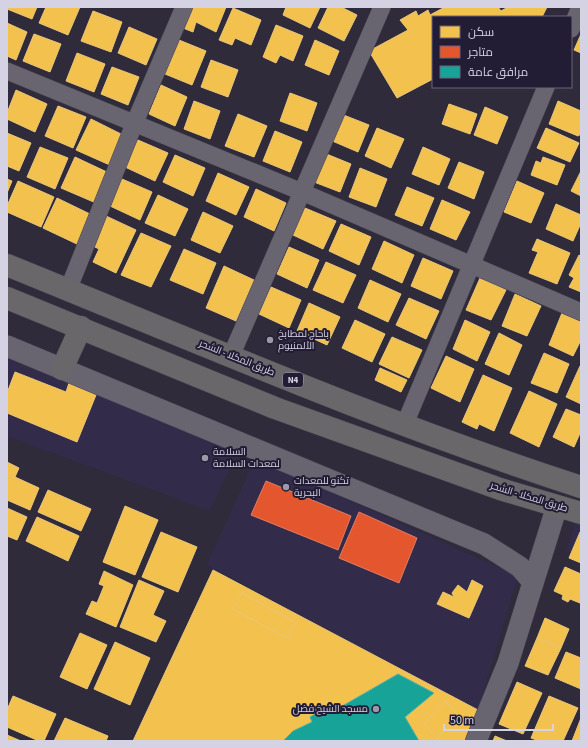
<svg xmlns="http://www.w3.org/2000/svg" width="588" height="748" font-family="'Source Sans 3',Cairo,sans-serif">
<rect width="100%" height="100%" fill="#2f2b3a"/>
<g fill="#332b4a">
<path d="M7,354L241,443L210,511L7,436Z"/>
<path d="M255,458L518,576L478,710L207,565Z"/>
<path d="M579,512L581,513V557L566,551Z"/>
</g>
<g fill="#f2c14e" stroke="#e9c67b">
<path d="M7,7H37L32,19L7,9Z"/>
<path d="M46,7H80L68,35L39,23Z"/>
<path d="M192,7H226L216,32L196,22L193,32L183,28Z"/>
<path d="M286,7H320L310,28L283,15Z"/>
<path d="M328,7H341L357,15L344,41L318,28Z"/>
<path d="M445,7H498L501,11L508,7H547L542,17H433V79L397,98L369,51L408,30L400,20L416,11L418,16L428,10L430,15Z"/>
<path d="M233,8L261,20L251,45L235,38L232,45L219,40Z"/>
<path d="M93,11L122,22L111,52L81,41Z"/>
<path d="M7,23L27,32L16,60L7,56Z"/>
<path d="M276,25L303,36L293,61L280,55L276,63L263,57Z"/>
<path d="M129,27L157,39L146,65L118,53Z"/>
<path d="M34,34L61,44L50,72L23,61Z"/>
<path d="M581,34V53L574,50Z"/>
<path d="M179,40L206,51L192,85L165,74Z"/>
<path d="M315,40L339,51L329,75L305,65Z"/>
<path d="M77,53L105,64L94,92L66,81Z"/>
<path d="M211,60L238,70L228,97L201,87Z"/>
<path d="M112,67L139,77L128,105L101,94Z"/>
<path d="M161,85L187,97L175,126L149,114Z"/>
<path d="M16,90L47,104L35,132L7,119V113Z"/>
<path d="M290,93L317,103L307,131L280,121Z"/>
<path d="M194,101L220,111L210,139L184,129Z"/>
<path d="M558,101L581,111V134L578,136L549,124Z"/>
<path d="M449,104L477,114L470,134L442,124Z"/>
<path d="M58,106L86,117L73,148L45,136Z"/>
<path d="M485,107L508,117L497,144L474,135Z"/>
<path d="M238,114L267,126L254,157L225,146Z"/>
<path d="M341,114L369,125L358,152L330,140Z"/>
<path d="M91,119L125,136L112,166L76,150Z"/>
<path d="M377,128L404,139L391,168L365,156Z"/>
<path d="M546,128L579,143L570,162L537,148Z"/>
<path d="M275,131L302,142L290,172L263,161Z"/>
<path d="M7,133L31,143L19,171L7,166Z"/>
<path d="M138,140L168,153L155,181L125,167Z"/>
<path d="M40,147L68,158L55,189L27,177Z"/>
<path d="M423,147L450,159L439,185L412,174Z"/>
<path d="M324,153L351,164L340,192L314,182Z"/>
<path d="M175,155L205,168L193,196L163,182Z"/>
<path d="M75,157L109,173L96,203L61,188Z"/>
<path d="M543,157L565,165L557,185L531,175L536,161L541,163Z"/>
<path d="M459,162L484,172L474,199L448,188Z"/>
<path d="M360,168L387,179L376,207L349,197Z"/>
<path d="M581,171V196L571,191Z"/>
<path d="M218,173L249,187L236,215L206,201Z"/>
<path d="M7,179L12,181L7,193Z"/>
<path d="M122,179L152,192L140,220L110,206Z"/>
<path d="M18,181L54,197L41,227L7,212V206Z"/>
<path d="M517,181L544,193L531,223L504,212Z"/>
<path d="M407,187L434,198L422,226L395,215Z"/>
<path d="M256,189L286,203L274,231L244,217Z"/>
<path d="M158,195L188,209L175,236L145,223Z"/>
<path d="M57,198L92,215L79,245L43,228Z"/>
<path d="M442,200L470,212L456,240L430,229Z"/>
<path d="M556,204L581,215V223L573,241L546,229Z"/>
<path d="M305,208L336,221L323,249L293,235Z"/>
<path d="M203,212L233,226L220,253L191,240Z"/>
<path d="M106,216L136,230L116,273L93,262L99,249L93,246Z"/>
<path d="M341,224L371,237L359,265L329,251Z"/>
<path d="M141,233L171,246L151,287L121,275Z"/>
<path d="M537,239L570,253L557,284L529,273L538,252L532,250Z"/>
<path d="M384,241L414,255L402,283L372,269Z"/>
<path d="M289,247L319,260L307,288L277,274Z"/>
<path d="M184,249L216,263L203,294L170,280Z"/>
<path d="M579,255L581,256V292L569,287L574,278L569,275Z"/>
<path d="M423,258L453,271L441,299L411,286Z"/>
<path d="M326,262L356,275L343,303L313,290Z"/>
<path d="M224,266L254,280L236,321L206,308Z"/>
<path d="M480,278L506,290L491,320L466,310Z"/>
<path d="M370,280L401,294L388,322L358,308Z"/>
<path d="M271,287L301,300L289,328L259,314Z"/>
<path d="M515,294L541,306L527,336L502,326Z"/>
<path d="M409,298L439,311L426,339L396,325Z"/>
<path d="M309,303L340,317L327,345L297,331Z"/>
<path d="M562,313L581,322V340L573,356L549,345Z"/>
<path d="M355,320L385,334L372,362L342,348Z"/>
<path d="M465,320L490,332L477,361L453,349Z"/>
<path d="M499,333L522,345L509,375L485,364Z"/>
<path d="M392,337L422,350L409,378L379,364Z"/>
<path d="M544,353L569,364L557,393L531,383Z"/>
<path d="M446,356L474,369L460,402L431,388Z"/>
<path d="M580,366H581V404L566,397Z"/>
<path d="M380,368L407,380L401,392L375,380Z"/>
<path d="M15,372L66,392L69,383L96,395L77,442L7,413V393Z"/>
<path d="M483,375L512,388L494,431L479,424L477,429L462,422Z"/>
<path d="M529,391L557,404L539,447L510,433Z"/>
<path d="M566,409L581,415V431L574,447L553,437Z"/>
<path d="M7,462L19,468L15,477L39,488L30,510L7,500Z"/>
<path d="M48,490L91,509L81,531L38,512Z"/>
<path d="M125,506L158,520L135,575L103,562Z"/>
<path d="M7,508L27,517L17,540L7,536Z"/>
<path d="M37,517L79,536L68,561L26,541Z"/>
<path d="M161,532L197,547L178,592L142,577Z"/>
<path d="M580,532H581V563L569,558Z"/>
<path d="M565,567L581,574L580,603L570,599L568,602L562,599L563,595L554,591Z"/>
<path d="M213,570L478,710L465,741H133Z"/>
<path d="M104,571L133,585L116,627L86,614L92,601L97,603L104,586L99,584Z"/>
<path d="M139,580L164,591L153,615L166,621L156,642L120,627Z"/>
<path d="M472,580L483,586L469,618L437,604L443,592L454,597L452,593L458,585L467,592Z"/>
<path d="M242,593L295,622L287,638L233,609Z"/>
<path d="M545,618L569,629L561,648L537,638Z"/>
<path d="M80,633L107,645L87,689L60,677Z"/>
<path d="M537,638L561,648L548,675L525,666Z"/>
<path d="M115,642L150,658L130,705L94,689Z"/>
<path d="M566,652L581,658V689L555,678Z"/>
<path d="M517,682L542,693L523,734L499,724Z"/>
<path d="M13,696L56,714L44,741H39L7,727V710Z"/>
<path d="M549,696L578,708L563,741H539L531,738Z"/>
<path d="M445,701L457,714L437,739L424,723Z"/>
<path d="M65,718L108,736L106,741H54Z"/>
<path d="M581,718V741H572Z"/>
<path d="M7,735L21,741H7Z"/>
<path d="M495,736L507,741H493Z"/>
</g>
<g fill="#e4572e" stroke="#e07c64">
<path d="M266,481L351,516L338,550L251,515Z"/>
<path d="M359,512L417,538L399,583L339,558Z"/>
</g>
<path fill="#17a398" stroke="#50b1ae" d="M398,674L434,693L405,717L419,741H283L293,731L312,722L310,717L328,706L332,712Z"/>
<g fill="none" stroke-linecap="round" stroke-linejoin="round">
<defs>
<g id="minor">
<path d="M571,29L580,7"/>
<path d="M7,71L302,192L581,312"/>
<path d="M68,290L135,122L184,7"/>
<path d="M231,356L382,7"/>
<path d="M404,426L546,87"/>
</g>
<g id="tertiary">
<path d="M7,346L484,544L520,567L533,582"/>
<path d="M476,741L508,663L557,506"/>
</g>
<g id="trunk">
<path d="M7,265C197,342 386,424 581,487"/>
<path d="M7,298L275,408L500,489L581,513"/>
<path d="M62,369L81,327"/>
</g>
</defs>
<use href="#minor" stroke="#494653" stroke-width="18"/>
<use href="#tertiary" stroke="#494653" stroke-width="22"/>
<use href="#trunk" stroke="#494653" stroke-width="23"/>
<use href="#minor" stroke="#686570" stroke-width="17"/>
<use href="#tertiary" stroke="#686570" stroke-width="21"/>
<use href="#trunk" stroke="#6a676a" stroke-width="22"/>
</g>
<g fill="#9b98a8" stroke="#221c35" stroke-width="1.5">
<circle cx="270" cy="340" r="4"/>
<circle cx="205" cy="458" r="4"/>
<circle cx="286" cy="487" r="4"/>
<circle cx="376" cy="709" r="4"/>
</g>
<g text-anchor="middle" dominant-baseline="central" stroke-width="4" stroke-linejoin="round" paint-order="stroke">
<rect fill="#221c35" stroke="#9f9baf" stroke-width="1" x="283" y="373" width="20" height="14" rx="3"/>
<g font-size="9" font-weight="bold" fill="#d5d2e3">
<text x="293" y="380">N4</text>
</g>
<g font-size="10" fill="#d5d2e3" stroke="#221c35" text-anchor="start">
<text x="278" y="334">باحاج لمطابخ<tspan x="278" dy="12">الألمنيوم</tspan></text>
<text x="213" y="452">السلامة<tspan x="213" dy="12">لمعدات السلامة</tspan></text>
<text x="294" y="481">تكنو للمعدات<tspan x="294" dy="12">البحرية</tspan></text>
<text x="368" y="709" text-anchor="end">مسجد الشيخ فضل</text>
</g>
<g font-size="10" fill="#d5d2e3" stroke="#221c35">
<text transform="translate(237 358) rotate(22)">طريق المكلا - الشحر</text>
<text transform="translate(529 497) rotate(17)">طريق المكلا - الشحر</text>
</g>
</g>
<rect width="588" height="748" fill="none" stroke="#d5d2e3" stroke-width="16"/>
<rect x="432" y="16" width="140" height="72" fill="#221c35" stroke="#6a657b"/>
<rect x="440" y="26" width="20" height="12" fill="#f2c14e" stroke="#6a657b"/>
<text x="468" y="36" font-size="12" fill="#d5d2e3">سكن</text>
<rect x="440" y="46" width="20" height="12" fill="#e4572e" stroke="#6a657b"/>
<text x="468" y="56" font-size="12" fill="#d5d2e3">متاجر</text>
<rect x="440" y="66" width="20" height="12" fill="#17a398" stroke="#6a657b"/>
<text x="468" y="76" font-size="12" fill="#d5d2e3">مرافق عامة</text>
<path d="M444 724v6h109v-6" fill="none" stroke="#d5d2e3" stroke-width="2"/>
<text x="450" y="724" font-size="12" fill="#d5d2e3" stroke="#221c35" stroke-width="3" paint-order="stroke">50 m</text>
</svg>
